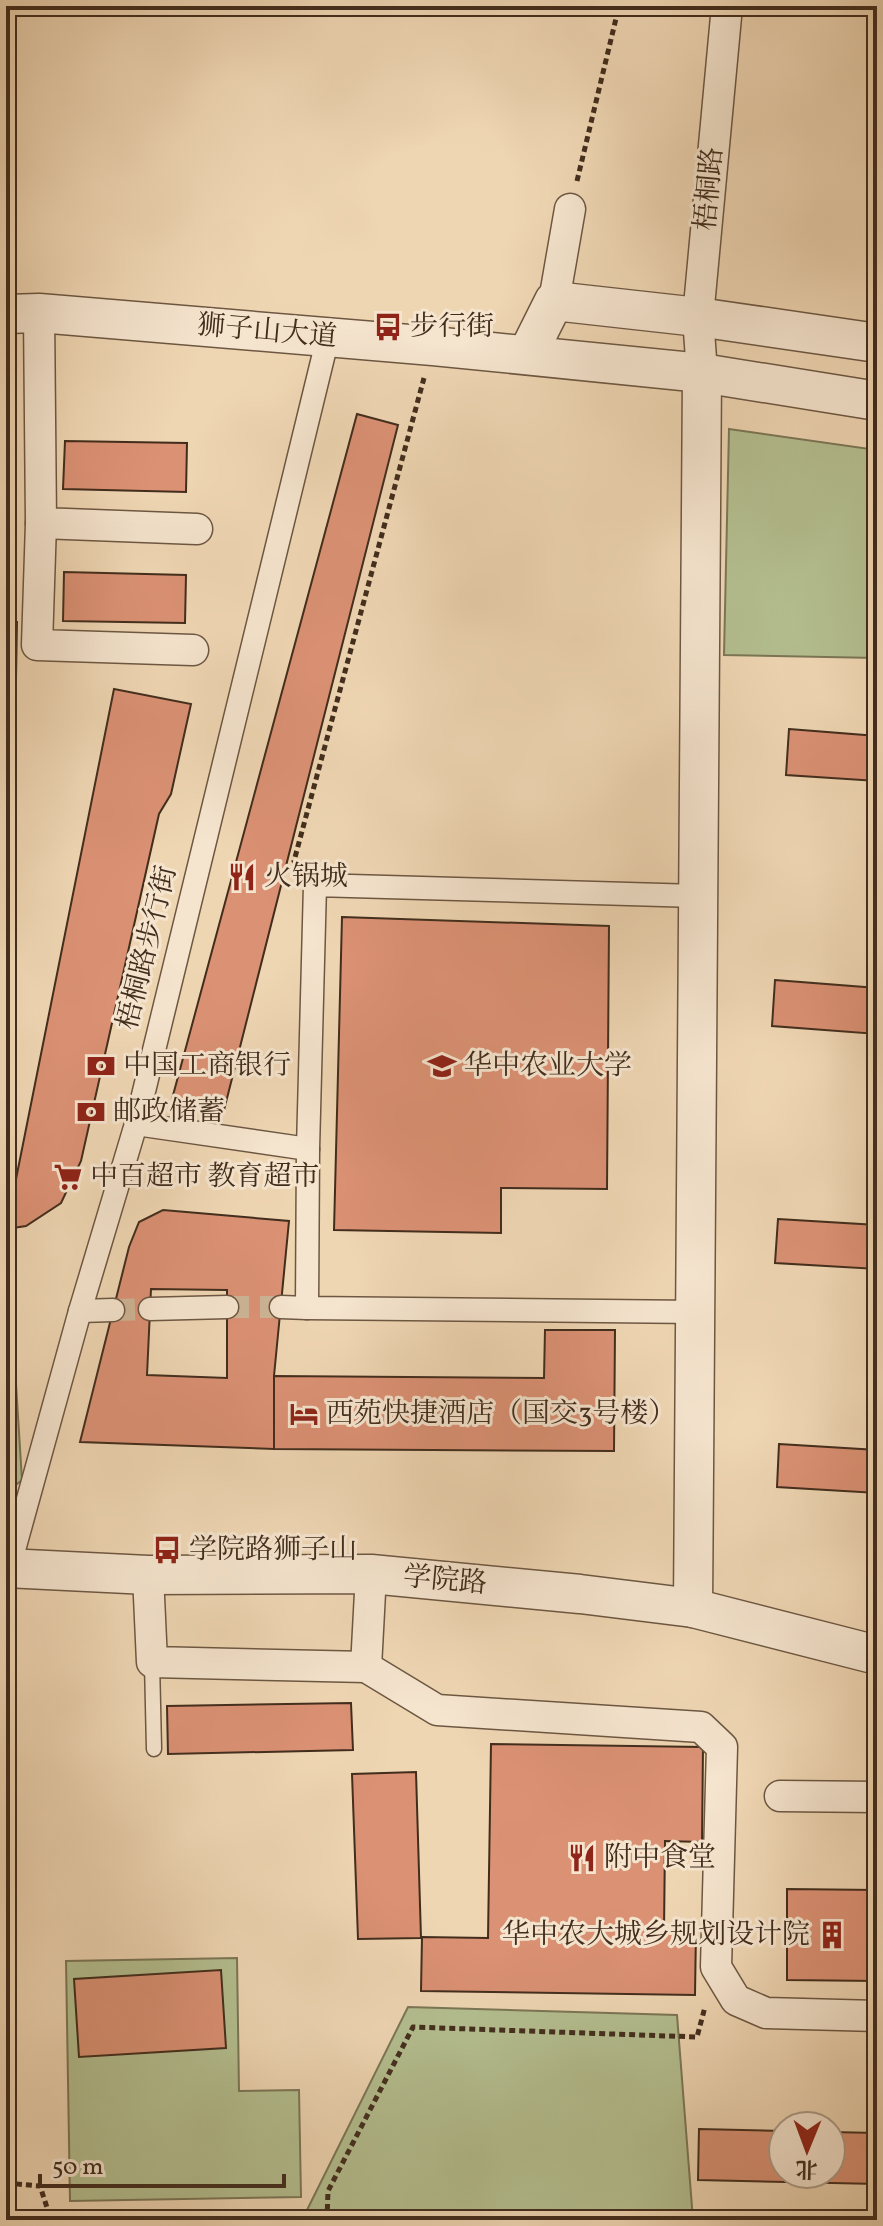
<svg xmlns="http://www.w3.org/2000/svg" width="883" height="2226" font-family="Vollkorn,'Noto Serif SC',serif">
<rect width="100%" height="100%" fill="#efd6b3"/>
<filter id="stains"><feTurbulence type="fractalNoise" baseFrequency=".0025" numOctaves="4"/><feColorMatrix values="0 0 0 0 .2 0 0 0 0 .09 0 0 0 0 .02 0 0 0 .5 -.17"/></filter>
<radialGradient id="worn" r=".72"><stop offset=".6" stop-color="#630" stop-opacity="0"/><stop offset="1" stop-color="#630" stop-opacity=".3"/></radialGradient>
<g fill="#b4bf90" stroke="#7b7656" stroke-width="2">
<path d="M729,429L877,450V658L724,655Z"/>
<path d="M6,1290L11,1304L22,1480L6,1493Z"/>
<path d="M237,1958L239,2091L299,2090L301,2197L70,2201L66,1961Z"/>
<path d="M408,2007L677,2015L693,2220H41V2210H307Z"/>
</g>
<g fill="#db9174" stroke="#422d1d" stroke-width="2" fill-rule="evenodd">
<rect x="6" y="374" width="7" height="49"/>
<path d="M357,414L398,425L224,1110L172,1099Z"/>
<path d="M65,441L187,443L186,492L63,489Z"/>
<path d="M6,499H14L13,553H6Z"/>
<path d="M64,572L186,575L185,623L63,621Z"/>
<path d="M6,622H17L16,679H6Z"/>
<path d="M114,689L191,704L171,794L159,814L81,1161L61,1203L26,1226L6,1229Z"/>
<path d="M789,729L877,736V781L786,775Z"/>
<path d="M6,891H8L7,951H6Z"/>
<path d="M342,917L609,926L607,1189L501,1188V1233L334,1230Z"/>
<path d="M775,980L877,988V1034L772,1026Z"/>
<path d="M163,1210L289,1221L274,1376V1449L80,1442L129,1247L139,1222ZM151,1289L227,1290V1378L147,1375Z"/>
<path d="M778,1219L877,1225V1269L775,1263Z"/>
<path d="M545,1330H615L614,1451L274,1449V1376L544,1378Z"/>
<path d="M779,1444L877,1450V1493L777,1487Z"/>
<path d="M351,1703L353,1750L168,1754L167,1706Z"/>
<path d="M491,1744L703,1747L702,1842L665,1841L664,1931H696L695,1995L421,1991L422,1937L488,1938Z"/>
<path d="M416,1772L421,1938L358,1939L352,1774Z"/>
<path d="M6,1792H10L12,1854H6Z"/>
<path d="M787,1889L877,1890V1981L787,1980Z"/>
<path d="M221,1970L226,2048L79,2057L74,1979Z"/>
<path d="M699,2129L783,2131V2174H831V2132L877,2133V2184L698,2180Z"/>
</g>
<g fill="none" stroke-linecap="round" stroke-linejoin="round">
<g stroke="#ccb495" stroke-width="22" stroke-dasharray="22 11" stroke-linecap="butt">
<path d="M227,1307H281"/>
<path d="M113,1310L150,1309"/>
</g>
<defs>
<path id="service" d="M152,1662L154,1749"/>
<g id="pedestrian">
<path d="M136,1124L308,1149"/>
<path d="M281,1307L307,1308"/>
<path d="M150,1309L227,1307"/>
<path d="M80,1311L113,1310"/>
<path d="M696,1312L307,1308L308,1149L315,885L697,896"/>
<path d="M9,1568L80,1311L136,1124L328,337"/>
</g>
<g id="minor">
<path d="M554,301L570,209"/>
<path d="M39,313L41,523L197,529"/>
<path d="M702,373L698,317L727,6"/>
<path d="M41,523L37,645L193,650"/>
<path d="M148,1575L152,1662L366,1667L371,1574"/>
<path d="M366,1667L437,1710L701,1727L722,1747L716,1967L736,2000L766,2013L877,2016"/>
<path d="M780,1796L877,1797"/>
</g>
<g id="tertiary">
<path d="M6,314L39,313L433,346L702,373L877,401"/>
<path d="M527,355L554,301L698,317L877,343"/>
<path d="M6,1568L148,1575L371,1574L580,1594L693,1608L877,1655"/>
<path d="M693,1608L702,373"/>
</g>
</defs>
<use href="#service" stroke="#6d5742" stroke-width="17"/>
<use href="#pedestrian" stroke="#6d5742" stroke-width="25"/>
<use href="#minor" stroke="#6d5742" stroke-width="33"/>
<use href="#tertiary" stroke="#6d5742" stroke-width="41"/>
<g stroke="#422d1d" stroke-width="5" stroke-dasharray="6 4" stroke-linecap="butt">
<path d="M577,181L619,6"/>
<path d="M298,865L294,861L424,378"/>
<path d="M6,2183L40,2186L51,2220"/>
<path d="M327,2220L328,2191L413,2027L697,2037L705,2007"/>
</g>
<use href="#service" stroke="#f5e4ce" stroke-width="14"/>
<use href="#pedestrian" stroke="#f5e4ce" stroke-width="22"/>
<use href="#minor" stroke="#f5e4ce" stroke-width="30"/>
<use href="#tertiary" stroke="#f5e4ce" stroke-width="38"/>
</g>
<defs>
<symbol id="bus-bare" viewBox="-9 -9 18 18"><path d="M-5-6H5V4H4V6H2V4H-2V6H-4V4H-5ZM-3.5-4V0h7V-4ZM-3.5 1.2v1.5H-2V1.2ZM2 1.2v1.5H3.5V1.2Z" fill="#8f2418" stroke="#f5e4ce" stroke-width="2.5" paint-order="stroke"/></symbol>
<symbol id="restaurant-bare" viewBox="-9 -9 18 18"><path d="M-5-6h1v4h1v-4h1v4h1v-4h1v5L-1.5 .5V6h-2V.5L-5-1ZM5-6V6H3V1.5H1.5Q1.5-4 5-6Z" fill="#8f2418" stroke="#f5e4ce" stroke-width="2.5" paint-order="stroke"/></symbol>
<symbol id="bank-bare" viewBox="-9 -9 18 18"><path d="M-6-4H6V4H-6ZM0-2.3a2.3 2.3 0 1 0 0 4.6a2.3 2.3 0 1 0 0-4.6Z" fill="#8f2418" stroke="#f5e4ce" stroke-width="2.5" paint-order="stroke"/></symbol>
<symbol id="university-bare" viewBox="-9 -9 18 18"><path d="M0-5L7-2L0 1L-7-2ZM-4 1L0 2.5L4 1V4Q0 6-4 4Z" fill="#8f2418" stroke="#f5e4ce" stroke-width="2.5" paint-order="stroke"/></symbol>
<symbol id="supermarket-bare" viewBox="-9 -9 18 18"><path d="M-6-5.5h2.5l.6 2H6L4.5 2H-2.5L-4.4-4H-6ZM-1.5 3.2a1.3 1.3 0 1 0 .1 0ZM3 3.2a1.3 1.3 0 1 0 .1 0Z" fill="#8f2418" stroke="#f5e4ce" stroke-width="2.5" paint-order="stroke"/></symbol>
<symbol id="hotel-bare" viewBox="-9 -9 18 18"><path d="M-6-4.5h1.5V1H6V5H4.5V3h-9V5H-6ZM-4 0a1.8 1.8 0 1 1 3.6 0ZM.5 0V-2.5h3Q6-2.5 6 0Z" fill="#8f2418" stroke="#f5e4ce" stroke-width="2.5" paint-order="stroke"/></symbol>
<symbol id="building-bare" viewBox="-9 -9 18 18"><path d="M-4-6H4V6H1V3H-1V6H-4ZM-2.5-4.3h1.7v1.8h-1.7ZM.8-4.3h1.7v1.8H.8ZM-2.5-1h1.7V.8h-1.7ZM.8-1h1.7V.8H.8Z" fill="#8f2418" stroke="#f5e4ce" stroke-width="2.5" paint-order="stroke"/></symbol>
</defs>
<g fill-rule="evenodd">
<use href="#bus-bare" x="368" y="307" width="40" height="40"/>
<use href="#restaurant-bare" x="222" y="857" width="40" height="40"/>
<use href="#bank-bare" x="81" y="1046" width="40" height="40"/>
<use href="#university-bare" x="422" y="1046" width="40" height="40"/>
<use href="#bank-bare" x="71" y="1092" width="40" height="40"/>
<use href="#supermarket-bare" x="48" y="1157" width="40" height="40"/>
<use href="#hotel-bare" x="284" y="1394" width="40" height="40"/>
<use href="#bus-bare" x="147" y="1530" width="40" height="40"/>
<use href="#restaurant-bare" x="562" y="1838" width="40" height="40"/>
<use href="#building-bare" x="812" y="1915" width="40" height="40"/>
</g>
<g text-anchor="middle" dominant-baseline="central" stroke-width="6" stroke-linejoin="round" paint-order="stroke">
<g font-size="28" fill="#422d1d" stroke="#f5e4ce">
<text transform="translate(710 189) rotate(-85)">梧桐路</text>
<text transform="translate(267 332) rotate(5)">狮子山大道</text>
<text transform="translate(148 948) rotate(-76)">梧桐路步行街</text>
<text transform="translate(445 1581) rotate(5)">学院路</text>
</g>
<g font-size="28" fill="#422d1d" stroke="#f5e4ce" text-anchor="start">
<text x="410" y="327">步行街</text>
<text x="264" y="877">火锅城</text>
<text x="123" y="1066">中国工商银行</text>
<text x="464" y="1066">华中农业大学</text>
<text x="113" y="1112">邮政储蓄</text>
<text x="90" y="1177">中百超市 教育超市</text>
<text x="326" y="1414">西苑快捷酒店（国交3号楼）</text>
<text x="189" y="1550">学院路狮子山</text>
<text x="604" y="1858">附中食堂</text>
<text x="810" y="1935" text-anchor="end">华中农大城乡规划设计院</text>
</g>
</g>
<rect width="883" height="2226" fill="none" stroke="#efd6b3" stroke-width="32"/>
<rect x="8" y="8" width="867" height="2210" fill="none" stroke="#422d1d" stroke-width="4"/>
<rect x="16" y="16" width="851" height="2194" fill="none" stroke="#422d1d" stroke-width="2"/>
<g transform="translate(807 2150) rotate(181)"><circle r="38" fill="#f5e4ce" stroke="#ad9b87" stroke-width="2"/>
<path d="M0-6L14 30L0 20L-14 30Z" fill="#8f2418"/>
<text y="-12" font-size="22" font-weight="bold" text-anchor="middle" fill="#422d1d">北</text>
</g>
<path d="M40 2174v12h244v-12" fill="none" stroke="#422d1d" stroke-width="4"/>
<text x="52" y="2174" font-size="24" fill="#422d1d" stroke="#f5e4ce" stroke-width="6" paint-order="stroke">50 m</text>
<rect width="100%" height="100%" filter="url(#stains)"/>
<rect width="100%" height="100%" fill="url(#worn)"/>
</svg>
